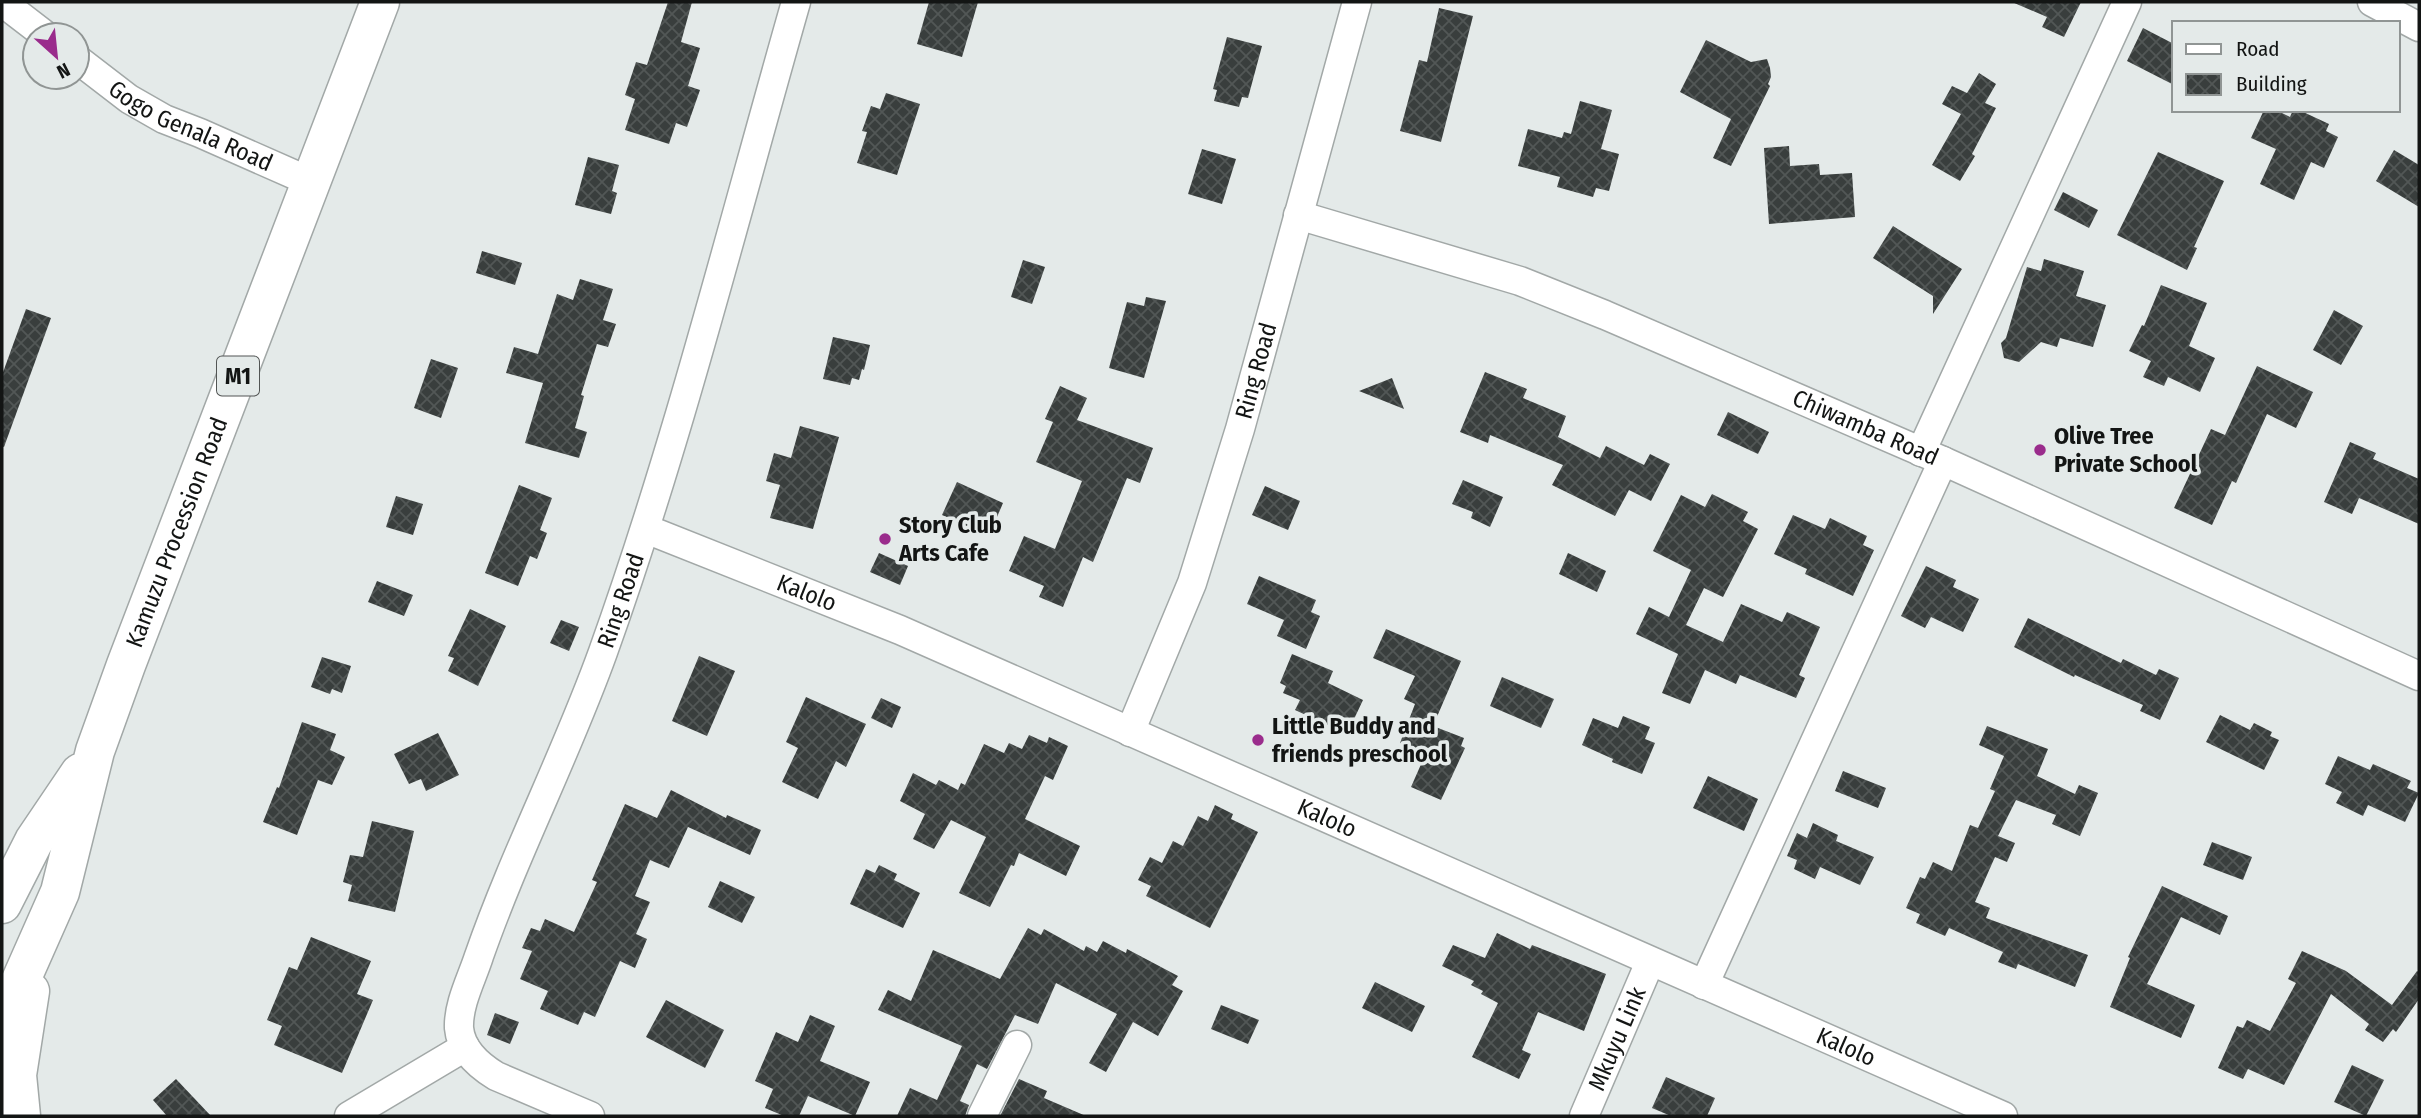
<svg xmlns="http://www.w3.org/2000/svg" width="2421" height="1118" font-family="'Fira Sans Condensed',sans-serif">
<defs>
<pattern id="building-cross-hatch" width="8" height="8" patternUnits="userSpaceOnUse" patternTransform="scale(1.75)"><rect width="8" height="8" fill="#393e3d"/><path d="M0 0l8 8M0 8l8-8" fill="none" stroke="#525756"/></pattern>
</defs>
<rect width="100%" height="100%" fill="#e4eae9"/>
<g fill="url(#building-cross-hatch)">
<path d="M668,2H692L681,42L700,48L688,86L700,90L687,127L676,123L669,144L625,130L635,99L625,95L636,62L647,65Z"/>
<path d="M929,2H978L962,57L917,44Z"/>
<path d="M2012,2H2081L2064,37L2042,27L2047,17Z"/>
<path d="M1439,8L1473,16L1441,142L1400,131L1419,60L1427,62Z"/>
<path d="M2143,28L2174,44V85L2127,61Z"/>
<path d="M1227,37L1262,46L1248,98L1242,97L1239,107L1214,101L1217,90L1213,89Z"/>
<path d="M1706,40L1751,62L1767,59L1770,68L1771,77L1768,84L1770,86L1731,166L1713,158L1731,119L1680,92Z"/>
<path d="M1979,73L1996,84L1985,103L1996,108L1972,154L1975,156L1960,181L1932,165L1961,114L1942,104L1952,86L1967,93Z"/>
<path d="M886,93L920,104L897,175L857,163L867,132L862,131L871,106L880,109Z"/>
<path d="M1580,101L1612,110L1601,149L1619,154L1609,191L1596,188L1593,197L1557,187L1560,177L1518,166L1528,129L1562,138L1564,132L1571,134Z"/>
<path d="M2264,110H2276L2290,117L2293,110H2299L2329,124L2326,131L2338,137L2324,168L2311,162L2294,200L2260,184L2276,149L2251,138Z"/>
<path d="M1789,146L1790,166L1819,164L1820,175L1852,173L1855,217L1769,224L1764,148Z"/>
<path d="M1202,149L1236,159L1222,204L1188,194Z"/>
<path d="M2394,150L2419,165V207L2376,181Z"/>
<path d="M2158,152L2224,181L2194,247L2197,248L2187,270L2117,235Z"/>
<path d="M588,157L619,165L612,191L617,193L611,214L575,205Z"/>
<path d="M2063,192L2098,210L2089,228L2054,210Z"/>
<path d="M1893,226L1962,269L1933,314V296L1873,258Z"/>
<path d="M482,251L522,263L515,285L476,273Z"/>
<path d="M2044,259L2084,271L2076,296L2106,305L2093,347L2060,338L2057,347L2041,342L2019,362L2004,358L2001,343L2006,338L2027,267L2041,271Z"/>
<path d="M1023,260L1045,267L1032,304L1011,297Z"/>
<path d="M580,279L613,289L603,320L616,324L608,347L597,344L581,395L584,396L575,428L587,432L579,458L525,443L543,383L506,373L514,347L538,354L557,294L573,300Z"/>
<path d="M2161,285L2207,303L2189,346L2215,358L2200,392L2168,377L2164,386L2143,377L2151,361L2129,351L2142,325L2144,326Z"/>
<path d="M1146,297L1166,301L1144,378L1109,368L1127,302L1144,306Z"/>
<path d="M26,309L51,318L4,447L2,446V375Z"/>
<path d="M2334,310L2363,326L2341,365L2313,350Z"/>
<path d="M833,337L870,345L864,370L862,369L859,380L852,378L850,385L823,379Z"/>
<path d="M431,359L458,368L441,418L414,408Z"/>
<path d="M2257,366L2313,392L2296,428L2267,414L2236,483L2232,481L2212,525L2174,508L2211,429L2225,435Z"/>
<path d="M1485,372L1527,389L1523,398L1566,416L1558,437L1600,458L1606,446L1644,465L1650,454L1670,464L1651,501L1629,490L1615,516L1552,485L1563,465L1490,435L1488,443L1460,432Z"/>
<path d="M1392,378L1404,409L1359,391Z"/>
<path d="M1060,386L1087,398L1077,420L1153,448L1140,483L1127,478L1093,562L1083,557L1063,607L1039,597L1044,586L1009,571L1024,536L1055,549L1082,481L1036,462L1053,422L1045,419Z"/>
<path d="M1728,412L1769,432L1758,454L1717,435Z"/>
<path d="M800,426L839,437L813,529L770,518L780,485L766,481L774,453L791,458Z"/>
<path d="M2350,442L2376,453L2373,459L2419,479V524L2359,498L2352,514L2324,502Z"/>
<path d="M1463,480L1503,497L1490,527L1471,518L1473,512L1452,504Z"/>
<path d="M957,482L1003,503L989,536L942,515Z"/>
<path d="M519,485L552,498L540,530L547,533L537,559L530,556L518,586L485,573Z"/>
<path d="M1265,486L1300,501L1288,530L1252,515Z"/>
<path d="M1712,494L1748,512L1743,521L1758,529L1723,597L1704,588L1686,625L1723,642L1741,604L1782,622L1787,612L1820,627L1799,675L1805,678L1796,698L1740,675L1736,684L1705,670L1690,704L1662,693L1678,654L1636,634L1649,607L1669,617L1691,570L1653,551L1681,495L1705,507Z"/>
<path d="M396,496L423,504L413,535L386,527Z"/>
<path d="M1793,515L1825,529L1830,518L1867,536L1863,545L1874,550L1853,596L1805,574L1807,569L1774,554Z"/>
<path d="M879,553L908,566L900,585L870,572Z"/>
<path d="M1568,553L1606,571L1597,592L1559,574Z"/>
<path d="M1926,566L1956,580L1953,587L1979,599L1963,632L1931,617L1925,628L1901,616Z"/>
<path d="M1259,576L1316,600L1311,612L1320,616L1306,649L1277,636L1284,620L1247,604Z"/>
<path d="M377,581L413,595L404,616L368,602Z"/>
<path d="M470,609L506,626L478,686L448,671L454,658L448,656Z"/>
<path d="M2028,618L2121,663L2123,659L2156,675L2159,669L2179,678L2160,720L2140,711L2143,705L2075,675L2074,677L2014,647Z"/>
<path d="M561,620L579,627L569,651L550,643Z"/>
<path d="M1386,629L1461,661L1433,726L1464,738L1461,746L1465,748L1441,800L1411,787L1426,753L1400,743L1415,704L1404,699L1415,676L1373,658Z"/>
<path d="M1292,654L1333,671L1328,683L1363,700L1347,734L1295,710L1300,700L1283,693L1286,686L1280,683Z"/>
<path d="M699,656L735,671L707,736L672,721Z"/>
<path d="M322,657L351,666L342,693L332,689L330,694L311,687Z"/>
<path d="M1502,677L1554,699L1541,728L1490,706Z"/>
<path d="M806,697L866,724L846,767L836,761L818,799L782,782L798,748L786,742Z"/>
<path d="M881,698L901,707L892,728L871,718Z"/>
<path d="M2220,715L2250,730L2254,723L2272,732L2270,736L2279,740L2264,770L2206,742Z"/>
<path d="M1623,716L1650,727L1645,739L1655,743L1642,774L1612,762L1613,759L1582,745L1593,718L1618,728Z"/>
<path d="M302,722L336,734L330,750L345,757L332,785L318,780L297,835L263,822L277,787L279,788Z"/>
<path d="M1987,726L2048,749L2037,776L2075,794L2079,785L2098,793L2080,836L2052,824L2056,815L2016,800L1998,836L2015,843L2007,862L1995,857L1975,902L1990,908L1986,918L2088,955L2075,987L2018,964L2016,969L1998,962L2003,952L1949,928L1945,936L1916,923L1920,914L1906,908L1920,877L1925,879L1933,862L1952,871L1970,825L1978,828L1995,791L1990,789L2004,756L1979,745Z"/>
<path d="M438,733L459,775L426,791L421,779L409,784L394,754Z"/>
<path d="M1029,735L1047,743L1049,737L1068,746L1053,780L1045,776L1025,819L1080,846L1066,876L1019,853L1014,866L1011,865L990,907L959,893L986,837L951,820L934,849L913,839L925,814L900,801L913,773L936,785L939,780L958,790L961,783L965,785L984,744L1004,753L1009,743L1022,749Z"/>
<path d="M2338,756L2370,770L2373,764L2411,781L2407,788L2419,793L2405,822L2368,805L2363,816L2336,803L2342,792L2325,784Z"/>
<path d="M1843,771L1886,788L1878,808L1835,791Z"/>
<path d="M1708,776L1758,799L1744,831L1693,808Z"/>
<path d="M671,790L726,818L727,815L761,830L750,855L688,827L669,868L650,860L635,896L650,902L636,934L647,939L635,968L620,961L595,1017L584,1012L578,1025L540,1009L548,991L520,979L532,951L522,948L531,928L540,931L545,919L574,932L597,882L592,880L625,804L657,818Z"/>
<path d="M1215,805L1233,814L1231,819L1258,832L1210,928L1146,896L1151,886L1138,880L1150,857L1162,863L1173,841L1183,846L1198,816L1208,821Z"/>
<path d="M372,821L414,831L395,912L348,901L352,885L343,882L350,855L363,857Z"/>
<path d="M1813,823L1838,835L1836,841L1874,857L1860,885L1820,867L1815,879L1794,869L1797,860L1787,856L1797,833L1807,838Z"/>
<path d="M2212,842L2252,857L2243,880L2203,865Z"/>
<path d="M879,865L897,874L894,880L920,893L903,928L850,904L866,869L875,873Z"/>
<path d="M720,881L755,897L742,923L708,907Z"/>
<path d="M2162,886L2228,916L2220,935L2181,917L2147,984L2195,1005L2181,1038L2110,1007L2130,958L2128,957Z"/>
<path d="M1028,928L1041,935L1044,929L1084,951L1086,946L1097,952L1103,941L1126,953L1127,949L1178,976L1172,985L1183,991L1158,1036L1133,1022L1106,1072L1089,1063L1117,1014L1056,983L1038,1024L1015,1015L987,1069L977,1064L960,1101L969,1105L965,1116H897L910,1088L937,1100L962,1046L878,1010L888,990L911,1001L933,950L1000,979Z"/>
<path d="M1497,933L1530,949L1532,945L1606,974L1584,1031L1538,1012L1522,1050L1531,1054L1519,1079L1472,1057L1498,1003L1481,994L1483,991L1471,985L1474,981L1442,966L1453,945L1485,958Z"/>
<path d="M311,937L371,961L357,994L373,1000L342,1073L274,1045L282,1026L267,1020L289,967L297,970Z"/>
<path d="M2302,951L2346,971L2392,1005L2417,971L2419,972V999L2396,1032L2393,1029L2383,1042L2365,1030L2369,1024L2331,994L2284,1085L2248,1069L2243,1079L2218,1068L2237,1026L2243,1028L2247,1020L2270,1031L2296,983L2288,979Z"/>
<path d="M1375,982L1425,1006L1412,1032L1362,1008Z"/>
<path d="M666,1000L724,1030L705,1068L646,1037Z"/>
<path d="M1221,1005L1259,1020L1248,1044L1211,1029Z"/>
<path d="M495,1013L519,1022L510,1044L487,1035Z"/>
<path d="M810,1015L835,1026L820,1061L870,1082L855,1116L808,1096L799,1116H784L765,1108L773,1089L755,1081L776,1032L798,1042Z"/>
<path d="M2352,1065L2384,1080L2366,1116L2334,1102Z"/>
<path d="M1666,1077L1715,1098L1707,1116H1671L1652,1108Z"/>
<path d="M176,1079L211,1116H167L153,1100Z"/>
<path d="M1019,1079L1047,1091L1044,1098L1086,1116H1000Z"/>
</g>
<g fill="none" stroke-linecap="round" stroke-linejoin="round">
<defs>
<g id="minor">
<path d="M2,2L45,35"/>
<path d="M2372,2L2419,27"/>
<path id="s1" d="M77,59L129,99L164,119L200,133L311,182"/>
<path id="s2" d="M1298,215L1520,281L1605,315L1943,461L2419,676"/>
<path d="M1921,452L2127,2"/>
<path id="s3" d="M646,529L900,630L2003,1116"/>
<path id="s4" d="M1130,732L1192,583L1240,429L1357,2"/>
<path d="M1704,985L1943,461"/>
<path d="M349,1116L465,1047"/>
<path id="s5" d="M590,1116L496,1076C478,1065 461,1050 459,1028C458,1004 472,978 479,956C515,853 566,755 603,652C679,440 734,219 796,2"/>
<path d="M982,1116L1017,1045"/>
<path id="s6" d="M1584,1116L1650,962"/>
</g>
<g id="highway">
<path d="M2,904L34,841L80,773"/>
<path id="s7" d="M2,1023L60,892L95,751L126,665L380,2"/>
<path d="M21,1116L17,1075L30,991"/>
</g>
</defs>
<use href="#minor" stroke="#a2a8a7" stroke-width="31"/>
<use href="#highway" stroke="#a2a8a7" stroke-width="41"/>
<use href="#minor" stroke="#fff" stroke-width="28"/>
<use href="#highway" stroke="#fff" stroke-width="38"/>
</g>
<g fill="#9a2c8c" stroke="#e4eae9" stroke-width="2.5">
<circle cx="2040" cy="450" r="7"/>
<circle cx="885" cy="539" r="7"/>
<circle cx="1258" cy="740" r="7"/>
</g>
<g text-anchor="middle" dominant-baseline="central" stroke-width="7" stroke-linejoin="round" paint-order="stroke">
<rect fill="#e4eae9" stroke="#525554" stroke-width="2" x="217" y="356.5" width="42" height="39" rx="5"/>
<g font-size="23" font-weight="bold" fill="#131514">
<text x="238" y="376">M1</text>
</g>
<g font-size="24" fill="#131514" stroke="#e4eae9">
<text stroke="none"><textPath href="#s1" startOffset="133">Gogo Genala Road</textPath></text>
<text stroke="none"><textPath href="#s4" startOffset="383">Ring Road</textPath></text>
<text stroke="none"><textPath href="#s2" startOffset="607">Chiwamba Road</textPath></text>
<text stroke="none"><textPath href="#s7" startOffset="522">Kamuzu Procession Road</textPath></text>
<text stroke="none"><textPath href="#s3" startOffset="173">Kalolo</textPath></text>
<text stroke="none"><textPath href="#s5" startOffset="623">Ring Road</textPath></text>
<text stroke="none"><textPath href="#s3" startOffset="740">Kalolo</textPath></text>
<text stroke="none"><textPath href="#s6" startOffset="84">Mkuyu Link</textPath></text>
<text stroke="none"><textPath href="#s3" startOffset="1307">Kalolo</textPath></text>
</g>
<g font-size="24" font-weight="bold" fill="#131514" stroke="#e4eae9" text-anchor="start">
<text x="2054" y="436">Olive Tree<tspan x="2054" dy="28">Private School</tspan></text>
<text x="899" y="525">Story Club<tspan x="899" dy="28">Arts Cafe</tspan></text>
<text x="1272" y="726">Little Buddy and<tspan x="1272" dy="28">friends preschool</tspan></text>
</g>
</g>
<rect width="2421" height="1118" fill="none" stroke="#131514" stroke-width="7"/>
<rect x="2172" y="21" width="228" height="91" fill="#e4eae9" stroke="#909594" stroke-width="2"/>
<rect x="2186" y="44" width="35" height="10" fill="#ffffff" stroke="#909594" stroke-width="2"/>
<text x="2236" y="56" font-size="21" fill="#131514">Road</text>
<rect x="2186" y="74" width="35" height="21" fill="url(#building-cross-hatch)" stroke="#909594" stroke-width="2"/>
<text x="2236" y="91" font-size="21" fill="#131514">Building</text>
<g transform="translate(56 56) rotate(153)"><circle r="33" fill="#e4eae9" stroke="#909594" stroke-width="2"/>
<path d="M0-5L12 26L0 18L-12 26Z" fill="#9a2c8c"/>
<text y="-10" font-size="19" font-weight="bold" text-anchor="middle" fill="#131514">N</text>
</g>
</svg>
